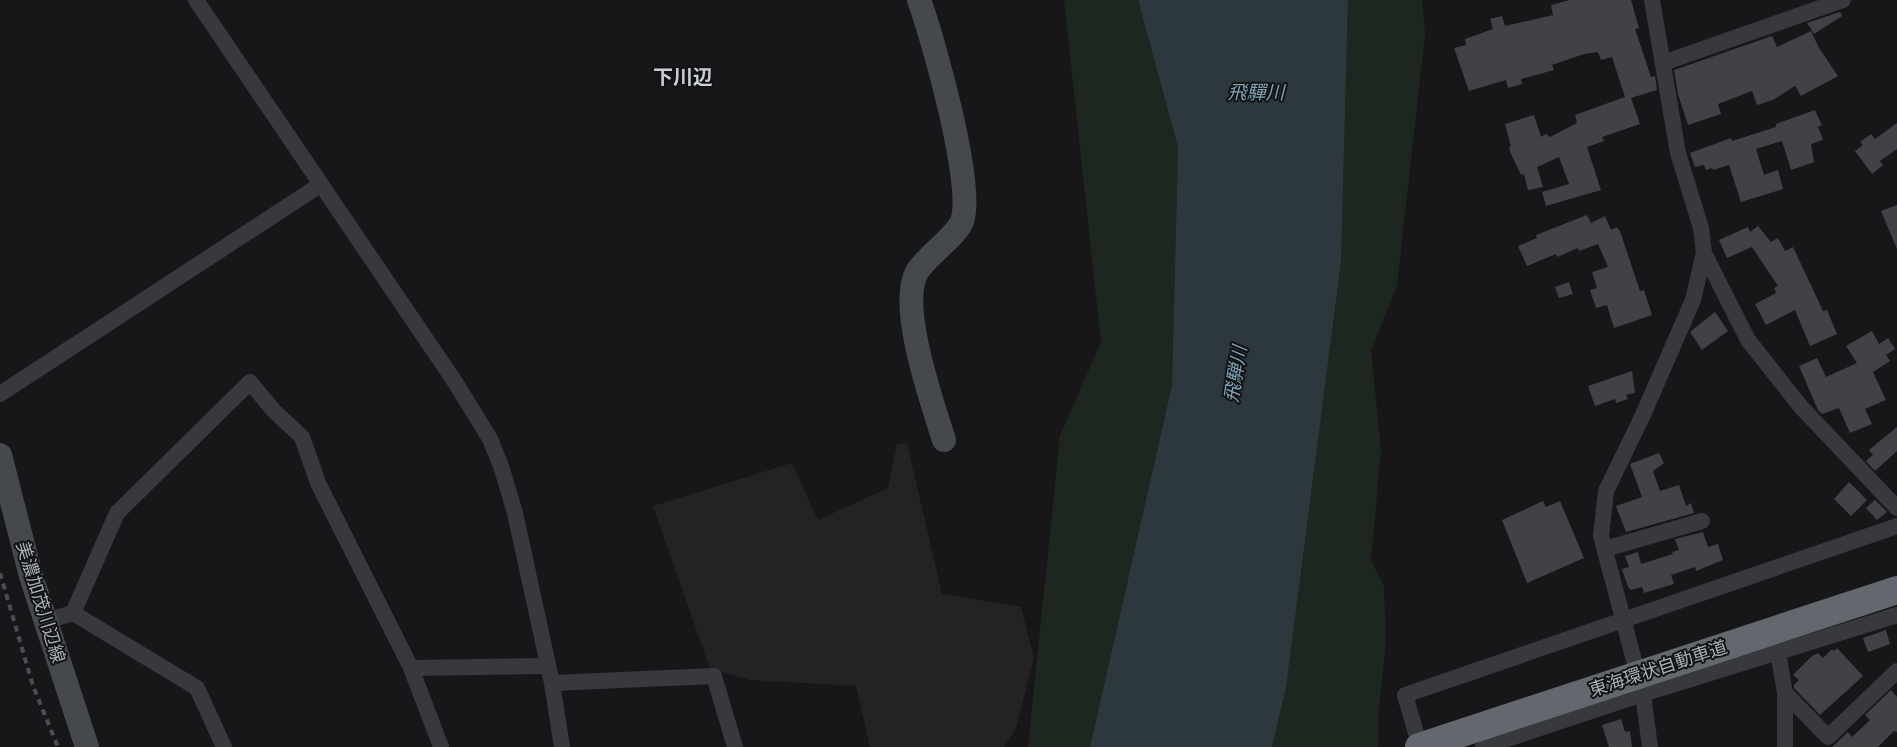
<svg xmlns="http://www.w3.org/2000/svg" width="1897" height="747" font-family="Quicksand,'Noto Sans JP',sans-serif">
<rect width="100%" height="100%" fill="#171719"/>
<path fill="#232326" d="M907,443L942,594L1021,607L1034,658L1016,728L1004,747H870L856,686L750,680L710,669L653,506L792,463L818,520L888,488L897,444Z"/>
<g fill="#1e271f">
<path d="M1064,0H1138L1178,147L1172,385L1090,747H1028L1060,436L1101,342Z"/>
<path d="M1348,0H1422L1425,34L1397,285L1371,350L1381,450L1371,560L1384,586L1386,642L1379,706L1378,747H1272L1286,688L1341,262Z"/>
</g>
<path fill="#2c383e" d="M1138,0H1348L1341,262L1286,688L1272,747H1090L1172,385L1178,147Z"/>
<g fill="#414246">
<path d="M1570,0H1631L1639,28L1635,29L1651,77L1655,76L1657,90L1631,98L1640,124L1602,137L1604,141L1587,147L1601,190L1546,206L1542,192L1569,184L1559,157L1537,167L1543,187L1528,190L1524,174L1521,175L1511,154L1509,147L1511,146L1505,124L1534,115L1541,137L1546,134L1550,137L1577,123L1575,115L1625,97L1612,57L1601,60L1598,52L1584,54L1552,65L1554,70L1521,79L1522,84L1508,88L1506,80L1469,91L1454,48L1466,45L1465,39L1493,29L1490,19L1502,16L1505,26L1553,15L1551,5Z"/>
<path d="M1840,12L1842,16L1814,34L1807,23Z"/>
<path d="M1811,31L1819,48L1838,76L1801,96L1795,86L1773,100L1757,105L1752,91L1718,104L1721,114L1688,125L1678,94L1674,70L1772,36L1777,47Z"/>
<path d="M1815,110L1822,125L1818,127L1823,140L1811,144L1814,162L1791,170L1782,141L1756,149L1764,175L1778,170L1783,189L1741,202L1729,165L1713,170L1712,168L1706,170L1704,165L1695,167L1690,153L1731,138L1732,141L1776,127V124Z"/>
<path d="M1897,123V149L1880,161L1883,165L1872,174L1855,151L1863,145L1860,142L1871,134L1875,139Z"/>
<path d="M1897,205V249L1881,211Z"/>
<path d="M1587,215L1591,223L1605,216L1611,230L1617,227L1620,231L1640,291L1644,290L1652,315L1614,328L1607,305L1596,308L1590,290L1597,288L1592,272L1608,267L1598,244L1579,251L1578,248L1557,257L1556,254L1527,266L1518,246L1537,238L1536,235Z"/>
<path d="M1758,226L1771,242L1778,238L1785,251L1793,247L1823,311L1827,310L1837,334L1810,346L1795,310L1766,325L1755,304L1776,293L1774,288L1778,286L1752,247L1727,258L1719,240L1748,227L1750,232Z"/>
<path d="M1569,282L1573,294L1559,298L1555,287Z"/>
<path d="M1715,312L1728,331L1702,350L1690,332Z"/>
<path d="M1872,331L1879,344L1888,338L1895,349L1886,355L1890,361L1873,372L1886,400L1865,409L1872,424L1850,433L1839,408L1822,414L1818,410L1799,366L1817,358L1826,377L1857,363L1846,346Z"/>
<path d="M1632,371L1635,393L1626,395L1628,399L1616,403L1615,399L1595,406L1588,386Z"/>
<path d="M1897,427V451L1875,471L1866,461L1873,455L1869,450Z"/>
<path d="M1659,453L1664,463L1653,471L1660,491L1679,485L1686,506L1691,503L1694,513L1626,532L1616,506L1642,497L1630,464Z"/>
<path d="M1849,482L1867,500L1851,516L1834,499Z"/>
<path d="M1875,500L1887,512L1877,520L1866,508Z"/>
<path d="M1543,501L1546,507L1560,501L1584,558L1527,583L1502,520Z"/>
<path d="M1703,532L1708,547L1718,544L1723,560L1696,571L1695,567L1671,575L1674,584L1644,593L1642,587L1631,590L1628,587L1622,569L1629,567L1625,556L1638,552L1641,564L1673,554L1672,552L1679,550L1675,539Z"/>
<path d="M1886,630L1890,644L1868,652L1863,638Z"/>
<path d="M1837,648L1863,676L1820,715L1794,688V685L1799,680L1793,675L1812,656L1818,653L1823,658L1832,649L1834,651Z"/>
<path d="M1891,690L1897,697V732L1894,731L1878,747H1832L1848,732L1852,737L1870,720L1865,715Z"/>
<path d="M1621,719L1625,732L1630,731L1632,747H1609L1602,725Z"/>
</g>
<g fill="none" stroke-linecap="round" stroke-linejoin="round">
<g stroke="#37393e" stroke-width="16">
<path d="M196,0L455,382L490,439L501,466L515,513L552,683L562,747"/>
<path d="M1663,63L1843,0"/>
<path d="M1704,253L1748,340L1801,407L1897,508"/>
<path d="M0,394L320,185"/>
<path d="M1605,549L1702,521"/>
<path d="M73,613L117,513L250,382L274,411L302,437L318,483L411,668L441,747"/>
<path d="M46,621L73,613L197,688L224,747"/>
<path d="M1778,652L1785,693L1828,737L1897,671"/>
<path d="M411,668L548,666"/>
<path d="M552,683L714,676L735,747"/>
<path d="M1785,693V747"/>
<path d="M1420,747L1405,695L1897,526"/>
<path d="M1483,747L1643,694L1897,615"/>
<path d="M1650,747L1643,694L1601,536L1606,491L1642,417L1693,300L1704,253L1701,228L1678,153L1652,0"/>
</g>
<g stroke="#45494e" stroke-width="24">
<path d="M919,0C933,38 975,187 962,221C957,236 926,256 917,272C898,306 932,402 944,440"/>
<path d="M0,455L31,576L87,747"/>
</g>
<path stroke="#4a4e53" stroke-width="4" stroke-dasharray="6 5" stroke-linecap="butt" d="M0,573L33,686L58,747"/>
<path stroke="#63686f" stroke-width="28" d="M1419,747L1897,590"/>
</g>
<g text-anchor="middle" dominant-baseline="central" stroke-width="4" stroke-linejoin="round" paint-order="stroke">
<g font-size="18" fill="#a8b0b9" stroke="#121214">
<text transform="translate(41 602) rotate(73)">美濃加茂川辺線</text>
<text transform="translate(1658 668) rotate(-18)">東海環状自動車道</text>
</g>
<g font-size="19" font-style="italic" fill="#7ea2b6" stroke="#121214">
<text x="1256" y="92">飛驒川</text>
<text transform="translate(1235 374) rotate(-81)">飛騨川</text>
</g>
<g font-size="20" font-weight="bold" fill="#c9ced5" stroke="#121214">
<text x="683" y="76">下川辺</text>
</g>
</g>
</svg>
